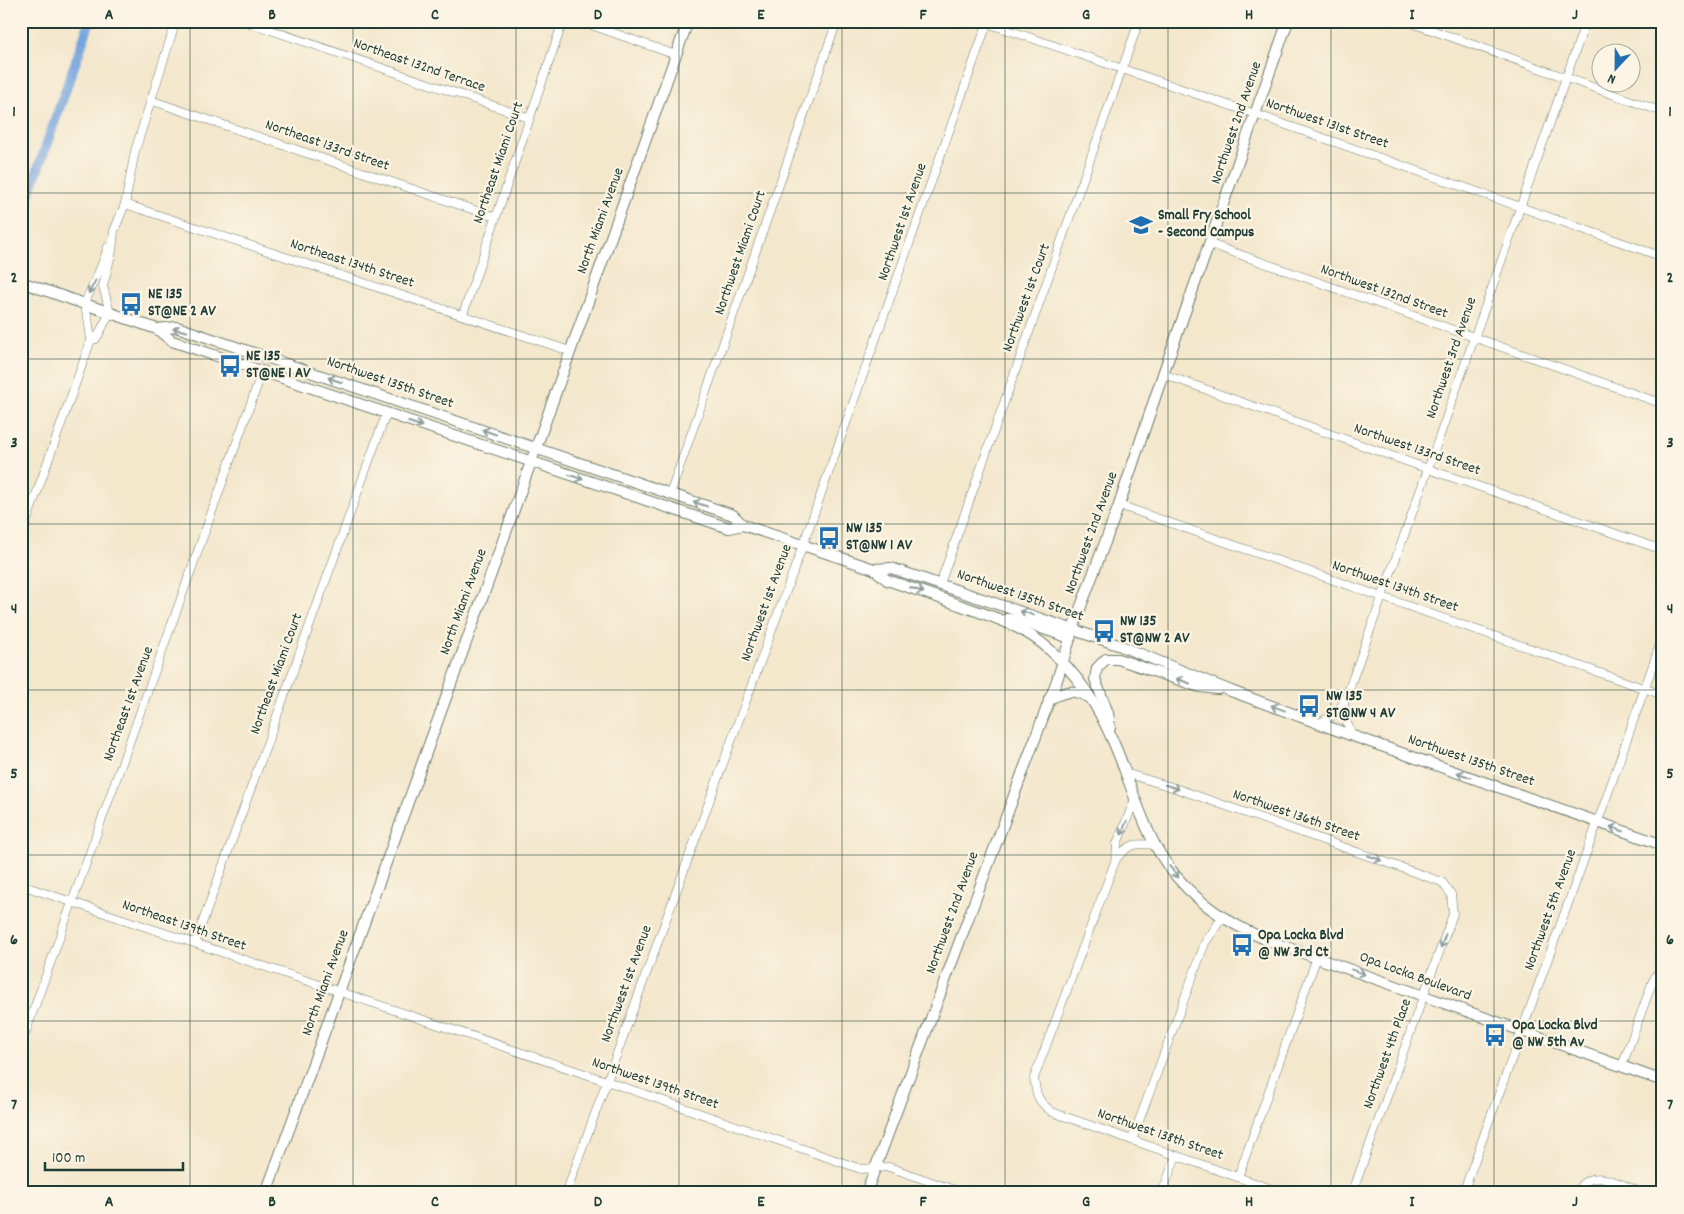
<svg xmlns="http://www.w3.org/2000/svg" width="1684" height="1214" font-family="Dekko,sans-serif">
<rect width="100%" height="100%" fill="#fcf5e5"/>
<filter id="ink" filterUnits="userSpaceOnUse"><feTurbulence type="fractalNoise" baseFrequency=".02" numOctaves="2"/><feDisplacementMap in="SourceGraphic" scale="10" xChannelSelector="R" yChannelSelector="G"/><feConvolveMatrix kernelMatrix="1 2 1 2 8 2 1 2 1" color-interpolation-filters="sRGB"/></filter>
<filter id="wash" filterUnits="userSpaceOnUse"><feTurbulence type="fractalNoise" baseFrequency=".0096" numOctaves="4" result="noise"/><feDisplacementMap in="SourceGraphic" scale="20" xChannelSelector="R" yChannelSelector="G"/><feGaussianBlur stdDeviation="1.12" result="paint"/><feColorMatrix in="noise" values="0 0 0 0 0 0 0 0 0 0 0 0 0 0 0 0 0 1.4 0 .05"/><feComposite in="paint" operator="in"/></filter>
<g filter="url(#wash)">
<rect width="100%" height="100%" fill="#f3e7cc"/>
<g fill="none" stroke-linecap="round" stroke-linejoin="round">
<path stroke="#72a3dd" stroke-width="10" d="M21,217L90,21"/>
</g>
</g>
<g filter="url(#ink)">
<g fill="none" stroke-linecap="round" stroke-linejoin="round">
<defs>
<g id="street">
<path d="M244,21L529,118"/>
<path d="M580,21L676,55"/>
<path d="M981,21L1255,114L1663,257"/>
<path d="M1406,21L1663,112"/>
<path d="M150,100L495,217"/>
<path d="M125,204L570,351"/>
<path d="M1210,244L1663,404"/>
<path d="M463,314L563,21"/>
<path d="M91,340L96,339L110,313L103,286L112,251L114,231L125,204L135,151L176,21"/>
<path d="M1163,374L1428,469L1663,550"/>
<path d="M670,494L837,21"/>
<path d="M1119,505L1663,695"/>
<path d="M21,537L91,340L88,318L84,305C92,286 102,268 108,247"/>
<path d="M940,584L1139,21"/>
<path d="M1344,703L1346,721L1353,736"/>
<path d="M1319,723L1332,716L1344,703L1428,469L1586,21"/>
<path d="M1125,773L1175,788L1442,882L1451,894L1453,914L1354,1188L1350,1193"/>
<path d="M1135,799L1117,844L1116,859L1034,1078C1036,1096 1038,1101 1052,1112L1283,1193"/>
<path d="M1116,859C1130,843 1135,843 1155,845"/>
<path d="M21,885L606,1081L861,1169L889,1167L963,1193"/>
<path d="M195,943L386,414"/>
<path d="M21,1045L262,372"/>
<path d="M1622,1066L1652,983L1657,974L1663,968"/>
<path d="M1132,1140L1205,943L1222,918"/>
<path d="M1238,1177L1317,957"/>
<path d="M566,1193L803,545L988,21"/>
<path d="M1162,1193L1176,1156"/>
<path d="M1463,1193L1606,799L1663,636"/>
<path d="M1576,1193C1590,1164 1621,1185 1643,1193"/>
</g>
<g id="secondary">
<path d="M21,282L157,329L172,341L729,528L743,525"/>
<path d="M157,329L177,327L733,515L743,525L874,569L887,580C911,588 935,596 959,605C991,616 1024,626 1050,650C1077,674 1098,706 1112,739C1128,774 1137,811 1155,845C1181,893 1225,924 1275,943L1663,1081"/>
<path d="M874,569L891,568L1121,646L1231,691L1353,736L1663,845"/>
<path d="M1007,619L1018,620L1070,638"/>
<path d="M1049,699C1067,691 1072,688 1090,698"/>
<path d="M1110,728L1108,713L1095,679L1097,668L1106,659H1118L1200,687L1218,689"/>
<path d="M266,1193L495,563L688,21"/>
<path d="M866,1193L1057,680L1077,617L1119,505L1163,374L1288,21"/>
</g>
</defs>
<use href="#street" stroke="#697869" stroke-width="9"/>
<use href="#secondary" stroke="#697869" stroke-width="12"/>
<use href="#street" stroke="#fff" stroke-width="8"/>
<use href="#secondary" stroke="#fff" stroke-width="10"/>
</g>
<defs><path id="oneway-shaft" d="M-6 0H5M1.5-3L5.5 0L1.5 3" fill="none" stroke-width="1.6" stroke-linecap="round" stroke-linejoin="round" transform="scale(1.25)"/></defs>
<g stroke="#8f9e9a">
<use href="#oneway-shaft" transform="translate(92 287) rotate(118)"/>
<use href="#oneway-shaft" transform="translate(180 330) rotate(-168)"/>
<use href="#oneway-shaft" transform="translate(335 380) rotate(-161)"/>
<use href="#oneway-shaft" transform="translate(415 424) rotate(18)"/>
<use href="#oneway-shaft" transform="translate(489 432) rotate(-161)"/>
<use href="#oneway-shaft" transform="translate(576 477) rotate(18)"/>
<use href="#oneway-shaft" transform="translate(700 504) rotate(-161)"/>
<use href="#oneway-shaft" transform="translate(917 590) rotate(19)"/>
<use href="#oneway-shaft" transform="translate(1027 613) rotate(-162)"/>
<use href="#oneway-shaft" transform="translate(1183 681) rotate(-161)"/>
<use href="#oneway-shaft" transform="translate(1278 708) rotate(-160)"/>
<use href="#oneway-shaft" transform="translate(1464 775) rotate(-161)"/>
<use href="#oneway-shaft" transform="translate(1172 787) rotate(17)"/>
<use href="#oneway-shaft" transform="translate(1124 828) rotate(111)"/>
<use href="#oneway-shaft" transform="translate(1617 829) rotate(-161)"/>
<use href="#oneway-shaft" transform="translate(1375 858) rotate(19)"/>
<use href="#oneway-shaft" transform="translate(1174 872) rotate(52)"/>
<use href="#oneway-shaft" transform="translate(1443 941) rotate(110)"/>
<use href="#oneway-shaft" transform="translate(1358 972) rotate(20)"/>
</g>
</g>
<path fill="none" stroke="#1f3d34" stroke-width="1" stroke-opacity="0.55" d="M190,21V1193M353,21V1193M516,21V1193M679,21V1193M842,21V1193M1005,21V1193M1168,21V1193M1331,21V1193M1494,21V1193M21,193H1663M21,359H1663M21,524H1663M21,690H1663M21,855H1663M21,1021H1663"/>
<defs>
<symbol id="school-bare" viewBox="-9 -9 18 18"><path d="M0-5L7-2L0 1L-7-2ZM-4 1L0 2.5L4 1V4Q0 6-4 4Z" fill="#1f6fb2" stroke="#fcf5e5" stroke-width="2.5" paint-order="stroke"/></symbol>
<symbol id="bus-bare" viewBox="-9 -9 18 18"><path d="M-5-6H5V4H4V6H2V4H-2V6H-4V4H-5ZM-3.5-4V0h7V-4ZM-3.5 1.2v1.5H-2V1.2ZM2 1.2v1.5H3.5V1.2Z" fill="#1f6fb2" stroke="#fcf5e5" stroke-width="2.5" paint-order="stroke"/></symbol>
</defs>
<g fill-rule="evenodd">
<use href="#school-bare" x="1125" y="209" width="32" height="32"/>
<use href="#bus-bare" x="115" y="288" width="32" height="32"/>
<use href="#bus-bare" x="214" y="350" width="32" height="32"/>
<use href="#bus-bare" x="813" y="522" width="32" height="32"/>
<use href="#bus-bare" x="1088" y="615" width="32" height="32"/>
<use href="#bus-bare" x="1293" y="690" width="32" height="32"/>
<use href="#bus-bare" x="1226" y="929" width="32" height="32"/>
<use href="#bus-bare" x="1479" y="1019" width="32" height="32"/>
</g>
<g text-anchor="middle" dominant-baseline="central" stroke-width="4.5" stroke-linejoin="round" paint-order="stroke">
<g font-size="15" fill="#1f3d34" stroke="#fcf5e5">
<text transform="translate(419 66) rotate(19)">Northeast 132nd Terrace</text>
<text transform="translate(1237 123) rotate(-71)">Northwest 2nd Avenue</text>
<text transform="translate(1327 124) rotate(19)">Northwest 131st Street</text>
<text transform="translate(327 146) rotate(19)">Northeast 133rd Street</text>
<text transform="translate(499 163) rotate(-71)">Northeast Miami Court</text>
<text transform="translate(601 221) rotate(-70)">North Miami Avenue</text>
<text transform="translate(903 222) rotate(-71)">Northwest 1st Avenue</text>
<text transform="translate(741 253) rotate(-71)">Northwest Miami Court</text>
<text transform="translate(352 264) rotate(18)">Northeast 134th Street</text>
<text transform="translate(1384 292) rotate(20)">Northwest 132nd Street</text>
<text transform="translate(1027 298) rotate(-70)">Northwest 1st Court</text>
<text transform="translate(1452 358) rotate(-71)">Northwest 3rd Avenue</text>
<text transform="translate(390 383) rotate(19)">Northwest 135th Street</text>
<text transform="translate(1417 450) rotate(19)">Northwest 133rd Street</text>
<text transform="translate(1092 533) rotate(-70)">Northwest 2nd Avenue</text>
<text transform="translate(1395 587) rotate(19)">Northwest 134th Street</text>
<text transform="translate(1020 596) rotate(19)">Northwest 135th Street</text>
<text transform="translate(464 602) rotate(-70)">North Miami Avenue</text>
<text transform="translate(767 603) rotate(-70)">Northwest 1st Avenue</text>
<text transform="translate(277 674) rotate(-70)">Northeast Miami Court</text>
<text transform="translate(129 704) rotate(-70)">Northeast 1st Avenue</text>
<text transform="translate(1471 761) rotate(19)">Northwest 135th Street</text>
<text transform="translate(1296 816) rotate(19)">Northwest 136th Street</text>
<text transform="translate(1551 910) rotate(-70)">Northwest 5th Avenue</text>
<text transform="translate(953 913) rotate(-70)">Northwest 2nd Avenue</text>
<text transform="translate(184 926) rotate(19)">Northeast 139th Street</text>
<text transform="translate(1415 977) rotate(20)">Opa Locka Boulevard</text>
<text transform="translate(326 983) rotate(-70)">North Miami Avenue</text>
<text transform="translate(627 984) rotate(-70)">Northwest 1st Avenue</text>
<text transform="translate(1388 1054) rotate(-70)">Northwest 4th Place</text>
<text transform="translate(655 1084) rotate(19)">Northwest 139th Street</text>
<text transform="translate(1160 1135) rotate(19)">Northwest 138th Street</text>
</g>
<g font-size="15" font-weight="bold" fill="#1f3d34" stroke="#fcf5e5" text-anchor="start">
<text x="1158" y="216">Small Fry School<tspan x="1158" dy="17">- Second Campus</tspan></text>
<text x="148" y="295">NE 135<tspan x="148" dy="17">ST@NE 2 AV</tspan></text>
<text x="246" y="357">NE 135<tspan x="246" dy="17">ST@NE 1 AV</tspan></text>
<text x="846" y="529">NW 135<tspan x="846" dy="17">ST@NW 1 AV</tspan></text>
<text x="1120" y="622">NW 135<tspan x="1120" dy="17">ST@NW 2 AV</tspan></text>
<text x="1326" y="697">NW 135<tspan x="1326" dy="17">ST@NW 4 AV</tspan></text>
<text x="1258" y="936">Opa Locka Blvd<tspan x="1258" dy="17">@ NW 3rd Ct</tspan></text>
<text x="1512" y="1026">Opa Locka Blvd<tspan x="1512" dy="17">@ NW 5th Av</tspan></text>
</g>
</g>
<rect width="1684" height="1214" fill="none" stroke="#fcf5e5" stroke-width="55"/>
<g transform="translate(1616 68) rotate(202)"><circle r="24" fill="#fcf5e5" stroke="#a4ab9e"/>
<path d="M0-4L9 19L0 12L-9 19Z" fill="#1f6fb2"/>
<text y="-8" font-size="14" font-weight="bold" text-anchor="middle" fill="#1f3d34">N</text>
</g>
<path d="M45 1162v8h138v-8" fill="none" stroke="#1f3d34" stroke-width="2.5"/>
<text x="52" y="1162" font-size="15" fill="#1f3d34" stroke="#fcf5e5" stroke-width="4" paint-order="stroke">100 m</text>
<rect x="28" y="28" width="1628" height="1158" fill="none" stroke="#1f3d34" stroke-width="2"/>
<g font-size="16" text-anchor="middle" font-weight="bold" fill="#1f3d34">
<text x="109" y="19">A</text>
<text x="272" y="19">B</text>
<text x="435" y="19">C</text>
<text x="598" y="19">D</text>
<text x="761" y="19">E</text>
<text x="923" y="19">F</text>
<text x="1086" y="19">G</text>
<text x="1249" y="19">H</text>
<text x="1412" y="19">I</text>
<text x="1575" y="19">J</text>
<text x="14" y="116">1</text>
<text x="1670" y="116">1</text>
<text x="14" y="282">2</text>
<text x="1670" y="282">2</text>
<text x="14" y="447">3</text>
<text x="1670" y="447">3</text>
<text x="14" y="613">4</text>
<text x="1670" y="613">4</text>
<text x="14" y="778">5</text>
<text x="1670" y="778">5</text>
<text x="14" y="944">6</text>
<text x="1670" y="944">6</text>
<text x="14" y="1109">7</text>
<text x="1670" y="1109">7</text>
<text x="109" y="1206">A</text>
<text x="272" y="1206">B</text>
<text x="435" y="1206">C</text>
<text x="598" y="1206">D</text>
<text x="761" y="1206">E</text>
<text x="923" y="1206">F</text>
<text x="1086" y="1206">G</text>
<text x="1249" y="1206">H</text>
<text x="1412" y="1206">I</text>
<text x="1575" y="1206">J</text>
</g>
</svg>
